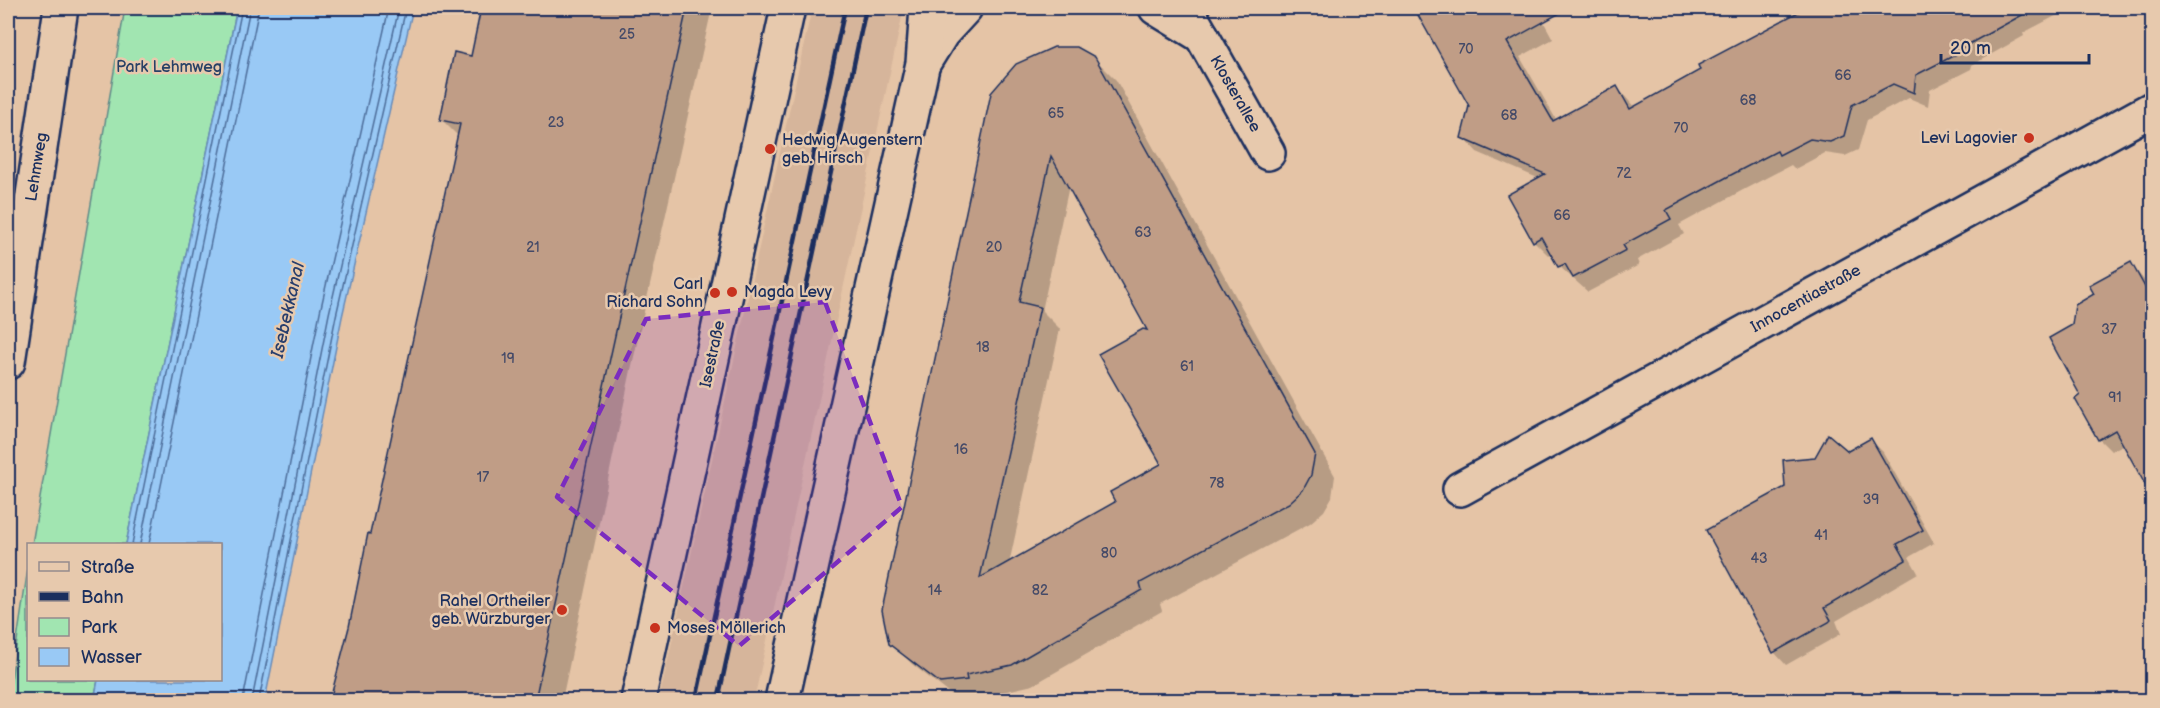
<svg xmlns="http://www.w3.org/2000/svg" width="2160" height="708" font-family="'Balsamiq Sans',sans-serif">
<rect width="100%" height="100%" fill="#e5c4a6"/>
<filter id="ink" filterUnits="userSpaceOnUse"><feTurbulence type="fractalNoise" baseFrequency=".0167" numOctaves="2"/><feDisplacementMap in="SourceGraphic" scale="12" xChannelSelector="R" yChannelSelector="G"/><feConvolveMatrix kernelMatrix="1 2 1 2 8 2 1 2 1" color-interpolation-filters="sRGB"/></filter>
<g filter="url(#ink)">
<path fill="#d6b59b" d="M812,8H904L754,700H659Z"/>
<g fill="#a1e5b1" stroke="#5e8a88" stroke-width="1.5">
<path d="M125,8H237L126,544H32Z"/>
<path d="M28,568V680H98L94,700H8Z"/>
</g>
<path fill="#99c9f5" stroke="#678bb9" stroke-width="1.5" d="M237,8H413L342,317L265,700H94L98,680H220V544H126Z"/>
<g fill="#0003" fill-rule="evenodd">
<path d="M483,8H712L631,370L562,700H332L371,535L459,137L441,119L472,58Z"/>
<path d="M1416,8H1536L1553,39L1520,57L1557,121L1617,87L1635,108L1789,18L1785,11L1791,8H2063L2065,11L2023,33L2024,36L1972,65L1971,69L1930,90L1928,106L1909,98L1867,120L1858,150L1845,156L1825,153L1795,169L1791,165L1743,190L1679,225L1684,234L1637,260L1639,265L1588,292L1559,266L1552,253L1548,255L1534,241L1540,179L1477,152L1463,137L1471,106Z"/>
<path d="M1054,48L1094,58L1116,80L1335,476L1332,497L1324,511L1310,523L1160,604L1162,611L1033,685L986,696L987,700H958L912,664L891,643L1017,65ZM1069,186L1150,332L1163,465L1117,502L1009,564L1060,329L1042,311Z"/>
<path d="M2131,264L2148,285L2152,283L2151,480L2125,444L2111,451L2099,439L2082,395L2074,326L2096,295Z"/>
<path d="M1871,440L1883,452L1934,543L1909,557L1918,573L1836,621L1841,634L1786,665L1774,652L1786,488L1816,458L1848,453Z"/>
</g>
<g fill="none" stroke-linecap="round" stroke-linejoin="round">
<g stroke="#4d6d9a" stroke-width="1.5">
<path d="M132,544L242,8"/>
<path d="M140,544L250,8"/>
<path d="M149,544L259,8"/>
<path d="M243,700L320,312L389,8"/>
<path d="M252,700L329,314L399,8"/>
<path d="M259,700L336,316L406,8"/>
</g>
</g>
<g fill="#c09d86" stroke="#1b2f5e" stroke-width="1.5" fill-rule="evenodd">
<path d="M481,8H687L535,700H330L349,627L368,533L370,534L460,124L440,120L454,52L471,56Z"/>
<path d="M1414,8H1569L1507,42L1553,121L1617,86L1630,109L1700,70L1698,65L1806,8H2035L1958,50L1957,54L1916,75L1914,93L1893,84L1852,105L1844,136L1830,142L1810,139L1779,155L1777,151L1729,176L1666,210L1671,219L1623,245L1626,250L1573,278L1565,264L1558,267L1541,237L1533,242L1507,195L1545,174L1461,138L1469,106Z"/>
<path d="M1054,47H1077L1095,57L1315,454L1311,475L1303,490L1289,503L1140,583L1142,590L1012,665L966,675L967,680L940,683L889,644L882,610L991,93L1016,64ZM1051,156L1147,330L1143,329L1098,354L1161,464L1110,492L1115,502L980,578L1040,307L1019,302Z"/>
<path d="M2131,262L2152,300V497L2115,430L2098,440L2075,399L2080,395L2049,338L2072,325L2075,305L2094,294L2089,285Z"/>
<path d="M1828,434L1848,451L1871,438L1923,530L1897,544L1906,560L1824,608L1831,620L1829,622L1773,653L1706,530L1785,487L1783,460L1815,457Z"/>
</g>
<g fill="none" stroke-linecap="round" stroke-linejoin="round">
<defs>
<g id="minor">
<path d="M1156,8L1202,36"/>
<path d="M1186,8L1268,153"/>
<path d="M924,62L942,33L965,8"/>
<path d="M8,362L61,8"/>
<path d="M1460,489L2152,109"/>
<path d="M638,700L788,8"/>
<path d="M782,700L923,63L927,8"/>
</g>
</defs>
<use href="#minor" stroke="#1b2f5e" stroke-width="38"/>
<use href="#minor" stroke="#e7c9ad" stroke-width="33"/>
<g stroke="#1b2f5e" stroke-width="4.5">
<path d="M696,700L845,8"/>
<path d="M718,700L866,8"/>
</g>
</g>
</g>
<path fill="#7b2cbf" fill-opacity="0.2" stroke="#7b2cbf" stroke-width="4.5" stroke-dasharray="12 8" stroke-linejoin="round" d="M825,302L902,507L739,646L557,497L646,319Z"/>
<g fill="#c8321e" stroke="#e7c9ad" stroke-width="2">
<circle cx="2029" cy="138" r="6"/>
<circle cx="770" cy="149" r="6"/>
<circle cx="732" cy="292" r="6"/>
<circle cx="715" cy="293" r="6"/>
<circle cx="562" cy="610" r="6"/>
<circle cx="655" cy="628" r="6"/>
</g>
<g text-anchor="middle" dominant-baseline="central" stroke-width="5" stroke-linejoin="round" paint-order="stroke">
<g font-size="14" fill="#444a68">
<text x="627" y="34">25</text>
<text x="1466" y="49">70</text>
<text x="1843" y="75">66</text>
<text x="1748" y="100">68</text>
<text x="1056" y="113">65</text>
<text x="1509" y="115">68</text>
<text x="556" y="122">23</text>
<text x="1681" y="128">70</text>
<text x="1624" y="173">72</text>
<text x="1562" y="215">66</text>
<text x="1143" y="232">63</text>
<text x="533" y="247">21</text>
<text x="994" y="247">20</text>
<text x="2109" y="329">37</text>
<text x="983" y="347">18</text>
<text x="508" y="358">19</text>
<text x="1187" y="366">61</text>
<text x="2115" y="397">91</text>
<text x="961" y="449">16</text>
<text x="483" y="477">17</text>
<text x="1217" y="483">78</text>
<text x="1871" y="499">39</text>
<text x="1821" y="535">41</text>
<text x="1109" y="553">80</text>
<text x="1759" y="558">43</text>
<text x="935" y="590">14</text>
<text x="1040" y="590">82</text>
</g>
<g font-size="16" fill="#284166" stroke="#e7c9ad">
<text x="169" y="67">Park Lehmweg</text>
</g>
<g font-size="16" fill="#1b2f5e" stroke="#e7c9ad">
<text transform="translate(1235 94) rotate(60)">Klosterallee</text>
<text transform="translate(37 167) rotate(-81)">Lehmweg</text>
<text transform="translate(1806 299) rotate(-29)">Innocentiastraße</text>
<text transform="translate(713 354) rotate(-78)">Isestraße</text>
</g>
<g font-size="16" fill="#1b2f5e" stroke="#e7c9ad" text-anchor="end">
<text x="2017" y="138">Levi Lagovier</text>
<text x="782" y="140" text-anchor="start">Hedwig Augenstern<tspan x="782" dy="18">geb. Hirsch</tspan></text>
<text x="703" y="284">Carl<tspan x="703" dy="18">Richard Sohn</tspan></text>
<text x="744" y="292" text-anchor="start">Magda Levy</text>
<text x="550" y="601">Rahel Ortheiler<tspan x="550" dy="18">geb. Würzburger</tspan></text>
<text x="667" y="628" text-anchor="start">Moses Möllerich</text>
</g>
<g font-size="18" font-style="italic" fill="#283e6d" stroke="#e7c9ad">
<text transform="translate(288 310) rotate(-77)">Isebekkanal</text>
</g>
</g>
<rect width="2160" height="708" fill="none" stroke="#e7c9ad" stroke-width="30"/>
<rect x="15" y="15" width="2130" height="678" fill="none" stroke="#1b2f5e" stroke-width="2" filter="url(#ink)"/>
<rect x="27" y="543" width="195" height="138" fill="#e7c9ad" stroke="#958b8d" stroke-width="1.5"/>
<rect x="39" y="562" width="30" height="9" fill="#e7c9ad" stroke="#958b8d" stroke-width="1.5"/>
<text x="81" y="573" font-size="18" fill="#1b2f5e">Straße</text>
<rect x="39" y="592" width="30" height="9" fill="#1b2f5e" stroke="#958b8d" stroke-width="1.5"/>
<text x="81" y="603" font-size="18" fill="#1b2f5e">Bahn</text>
<rect x="39" y="618" width="30" height="18" fill="#a1e5b1" stroke="#958b8d" stroke-width="1.5"/>
<text x="81" y="633" font-size="18" fill="#1b2f5e">Park</text>
<rect x="39" y="648" width="30" height="18" fill="#99c9f5" stroke="#958b8d" stroke-width="1.5"/>
<text x="81" y="663" font-size="18" fill="#1b2f5e">Wasser</text>
<path d="M1941 54v9h148v-9" fill="none" stroke="#1b2f5e" stroke-width="3"/>
<text x="1950" y="54" font-size="18" fill="#1b2f5e" stroke="#e7c9ad" stroke-width="4.5" paint-order="stroke">20 m</text>
</svg>
